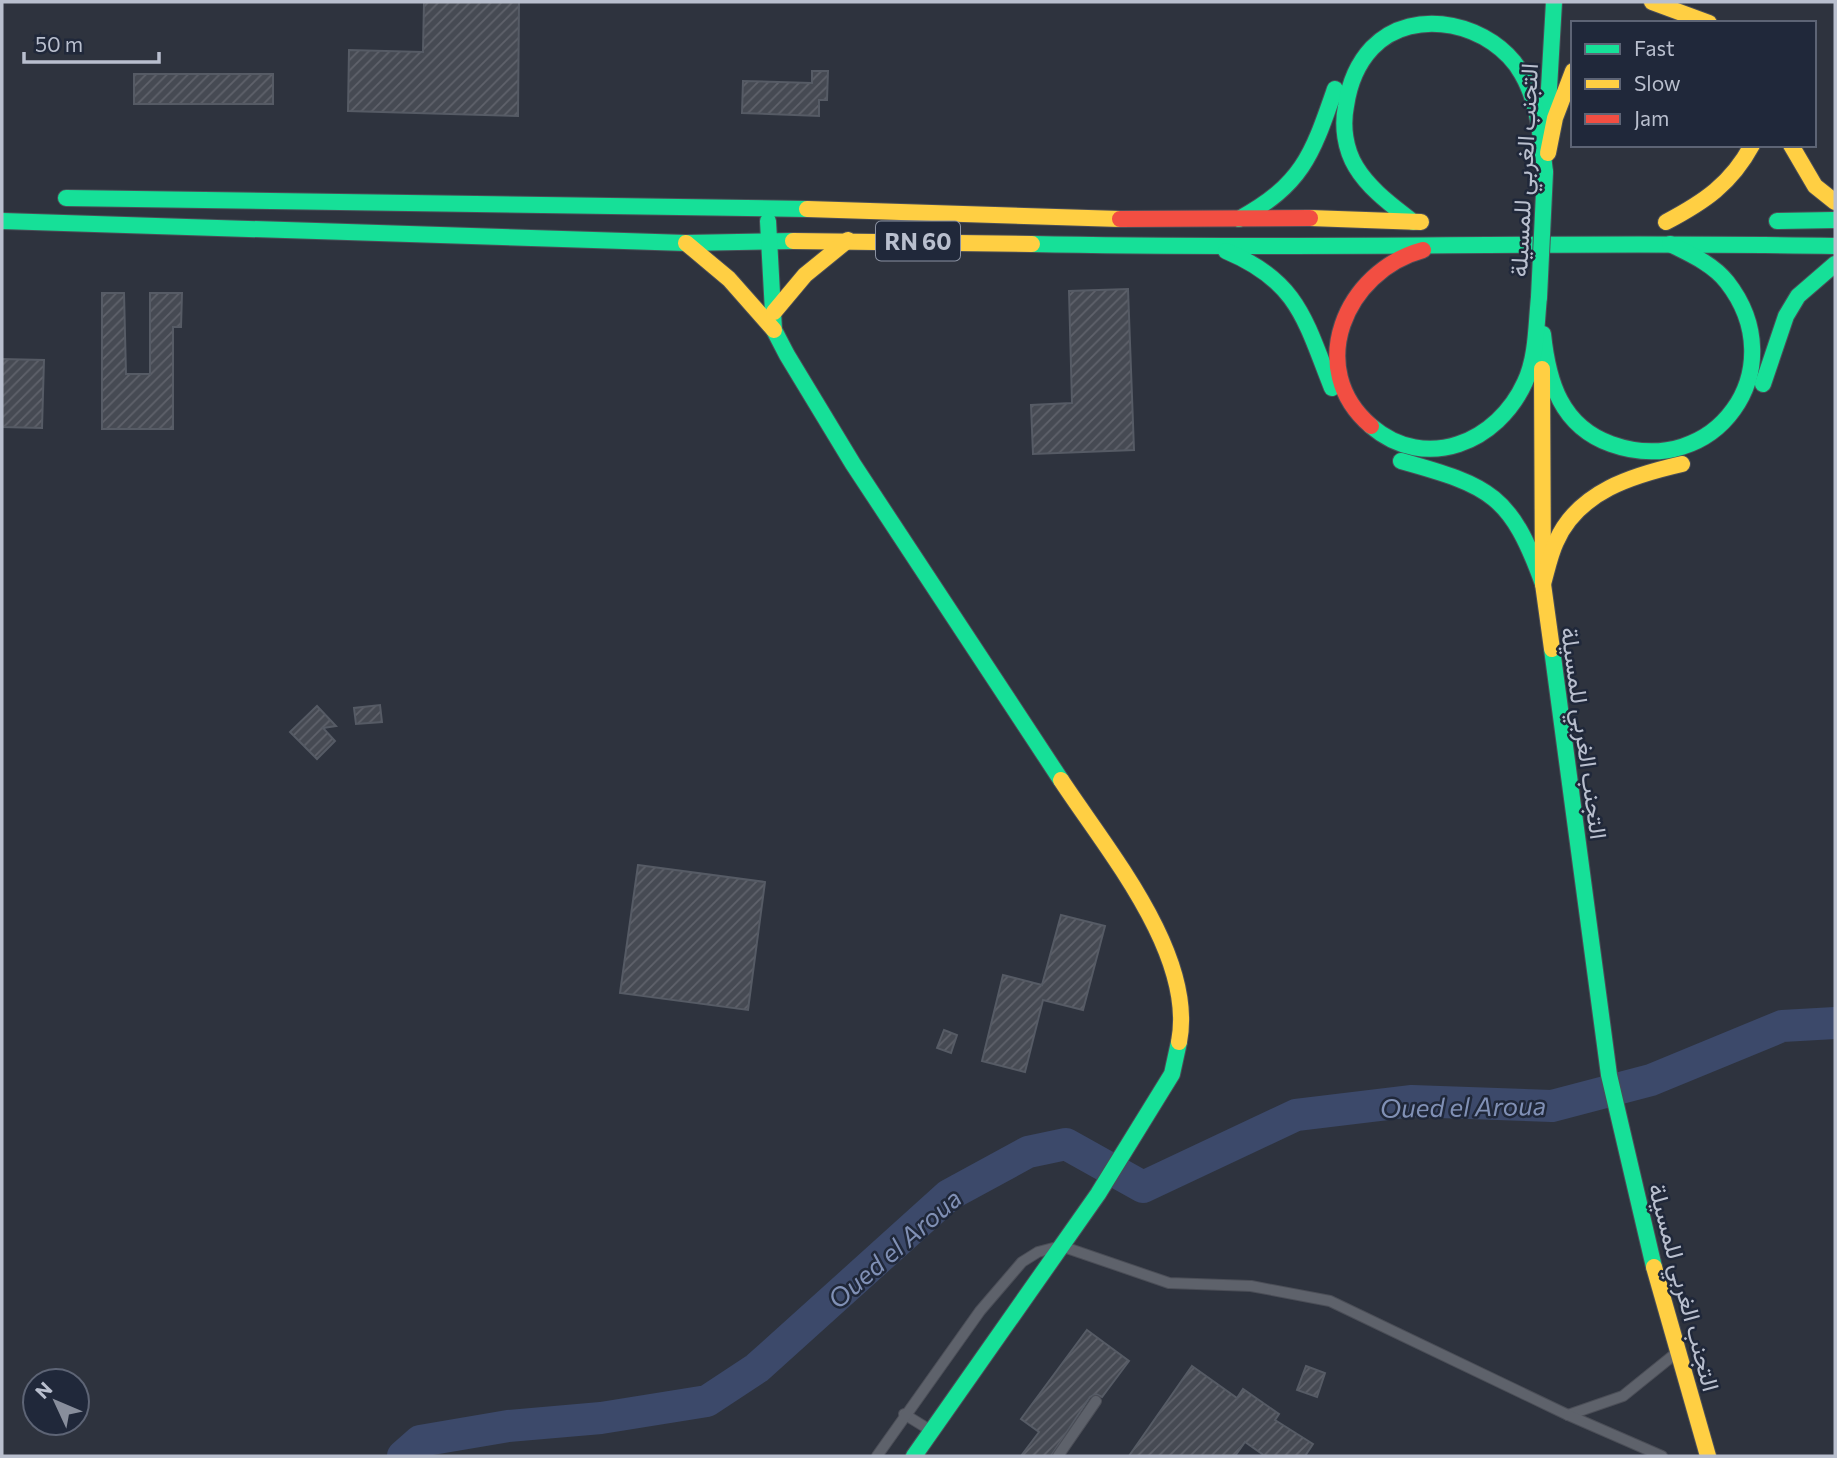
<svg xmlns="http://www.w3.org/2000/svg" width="1837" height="1458" font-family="Commissioner,Vazirmatn,sans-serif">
<defs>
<pattern id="building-hatch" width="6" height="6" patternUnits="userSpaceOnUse" patternTransform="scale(1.75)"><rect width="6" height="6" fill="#464a53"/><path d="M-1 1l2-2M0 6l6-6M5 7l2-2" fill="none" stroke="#5f626b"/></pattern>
</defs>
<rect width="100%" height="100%" fill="#2e333e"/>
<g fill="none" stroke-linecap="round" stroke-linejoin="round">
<path stroke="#3c496a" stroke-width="32" d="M403,1456L420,1441L508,1426L601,1418L707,1401L757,1368L949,1195L1028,1152L1066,1144L1143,1187L1296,1115L1412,1101L1552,1106L1651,1080L1782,1026L1835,1023"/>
</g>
<g fill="url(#building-hatch)" stroke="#565b65" stroke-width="2">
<path d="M424,2H519L518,116L348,111L349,50L423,52Z"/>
<path d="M812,71H828L827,100H819V116L742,113L743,81L812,83Z"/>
<rect x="134" y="74" width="139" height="30"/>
<path d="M1128,289L1134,450L1033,454L1031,405L1072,403L1069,291Z"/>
<path d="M102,293H124L126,374H150V293H182L181,327H173V429H102Z"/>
<path d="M2,359L44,360L42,428L2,427Z"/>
<path d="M380,705L382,722L356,724L354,708Z"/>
<path d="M317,706L336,726L323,728L335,741L317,759L290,732Z"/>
<path d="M638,865L765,882L748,1010L620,993Z"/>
<path d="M1061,915L1105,926L1083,1010L1043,1000L1025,1072L982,1061L1003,975L1042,985Z"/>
<path d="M944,1030L957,1035L951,1053L937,1048Z"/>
<path d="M1087,1330L1129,1361L1102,1397L1096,1394L1090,1397L1051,1456H1021L1039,1432L1021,1419Z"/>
<path d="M1192,1366L1237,1398L1243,1389L1279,1414L1275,1420L1313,1444L1305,1456H1265L1245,1442L1235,1456H1129Z"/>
<path d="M1306,1366L1325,1373L1317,1397L1297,1390Z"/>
</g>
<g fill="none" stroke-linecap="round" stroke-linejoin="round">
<defs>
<g id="lane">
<path d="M904,1414L930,1430"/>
<path d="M1568,1415L1623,1396L1675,1354"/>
<path d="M877,1456L980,1311L1022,1262L1038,1252L1061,1246L1169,1283L1251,1286L1330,1301L1568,1415L1662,1456"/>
<path d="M1058,1456L1096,1401"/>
</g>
<g id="fast">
<path d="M1547,123L1554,2"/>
<path d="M66,198L807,209"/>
<path d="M1239,219C1303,184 1312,155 1335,89"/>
<path d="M2,221L686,243L793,241"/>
<path d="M768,221L774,330L787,355L853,464L1061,780"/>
<path d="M1777,221L1835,220"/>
<path d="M1413,222C1393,206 1370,190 1356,167C1345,149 1342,126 1346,106C1349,85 1357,64 1372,48C1414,4 1494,24 1522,74C1539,103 1541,140 1545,172"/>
<path d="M1032,244C1300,250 1567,241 1835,246"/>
<path d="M1226,251C1298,281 1305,320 1332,388"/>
<path d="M1543,334C1548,382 1561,426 1611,444C1715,481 1795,369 1727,282C1713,264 1690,254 1670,244"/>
<path d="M1763,384L1786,316L1798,296L1835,264"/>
<path d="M1371,426C1426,473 1498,442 1525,382C1537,356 1536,325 1539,297"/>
<path d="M1401,461C1491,486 1511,495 1543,584"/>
<path d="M1552,649L1609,1075L1654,1267"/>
<path d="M914,1456L1098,1194L1172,1074L1179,1042"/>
</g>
<g id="slow">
<path d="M1652,2L1709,23"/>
<path d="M1791,145L1815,186L1835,202"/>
<path d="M1548,153L1555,118L1573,71"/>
<path d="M807,209L1120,219"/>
<path d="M1310,218L1421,222"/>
<path d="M1666,222C1704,202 1731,184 1752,145"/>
<path d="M793,241L1032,244"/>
<path d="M686,243L729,279L774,330"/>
<path d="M774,312L805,275L848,240"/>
<path d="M1542,369L1543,584L1552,649"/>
<path d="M1543,584C1547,570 1550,555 1556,542C1578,491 1634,475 1682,464"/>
<path d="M1061,780C1107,850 1196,955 1179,1042"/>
<path d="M1654,1267L1708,1456"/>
</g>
<g id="jam">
<path d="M1120,219L1310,218"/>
<path d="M1371,426C1304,369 1345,271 1423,250"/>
</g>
</defs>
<use href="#lane" stroke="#4b4e57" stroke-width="12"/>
<use href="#fast" stroke="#4b4e57" stroke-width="18"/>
<use href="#slow" stroke="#4b4e57" stroke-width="18"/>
<use href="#jam" stroke="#4b4e57" stroke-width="18"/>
<use href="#lane" stroke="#5e626b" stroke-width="10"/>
<use href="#fast" stroke="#16e098" stroke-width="16"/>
<use href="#slow" stroke="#ffcf43" stroke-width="16"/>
<use href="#jam" stroke="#f24e42" stroke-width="16"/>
<defs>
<path id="fast-bridge" d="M1539,297L1545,172"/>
</defs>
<use href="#fast-bridge" stroke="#4c505b" stroke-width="18" stroke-linecap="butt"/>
<use href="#fast-bridge" stroke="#16e098" stroke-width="16"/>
</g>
<g text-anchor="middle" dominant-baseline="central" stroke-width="5" stroke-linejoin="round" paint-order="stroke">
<rect fill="#20283a" stroke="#8b92a2" stroke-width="2" x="876" y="221.5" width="84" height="39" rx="5"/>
<g font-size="23" font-weight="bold" fill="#b9bfce">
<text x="918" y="241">RN 60</text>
</g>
<g font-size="24" fill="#b9bfce" stroke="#20283a">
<text transform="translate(1523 170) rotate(-87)">التجنب الغربي للمسيلة</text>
<text transform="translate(1585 733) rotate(82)">التجنب الغربي للمسيلة</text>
<text transform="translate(1685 1287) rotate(75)">التجنب الغربي للمسيلة</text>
</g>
<g font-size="26" font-style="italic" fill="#8090b5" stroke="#20283a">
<text transform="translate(1463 1106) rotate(-1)">Oued el Aroua</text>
<text transform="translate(894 1248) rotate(-41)">Oued el Aroua</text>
</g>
</g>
<rect width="1837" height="1458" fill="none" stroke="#b9bfce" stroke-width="7"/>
<rect x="1571" y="21" width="245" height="126" fill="#20283a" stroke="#5d6475" stroke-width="2"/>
<rect x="1585" y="44" width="35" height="10" fill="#16e098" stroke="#5d6475" stroke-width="2"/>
<text x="1634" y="56" font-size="21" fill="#b9bfce">Fast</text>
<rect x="1585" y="79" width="35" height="10" fill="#ffcf43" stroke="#5d6475" stroke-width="2"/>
<text x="1634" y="91" font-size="21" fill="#b9bfce">Slow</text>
<rect x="1585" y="114" width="35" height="10" fill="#f24e42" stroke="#5d6475" stroke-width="2"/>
<text x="1634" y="126" font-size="21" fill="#b9bfce">Jam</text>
<g transform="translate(56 1402) rotate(314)"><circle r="33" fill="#20283a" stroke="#5d6475" stroke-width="2"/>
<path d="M0-5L12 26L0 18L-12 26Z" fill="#888e9c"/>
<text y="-10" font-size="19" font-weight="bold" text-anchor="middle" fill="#b9bfce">N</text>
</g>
<path d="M24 52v10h135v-10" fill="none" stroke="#b9bfce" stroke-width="3.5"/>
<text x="35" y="52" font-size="21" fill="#b9bfce" stroke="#20283a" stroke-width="5" paint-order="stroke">50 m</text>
</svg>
